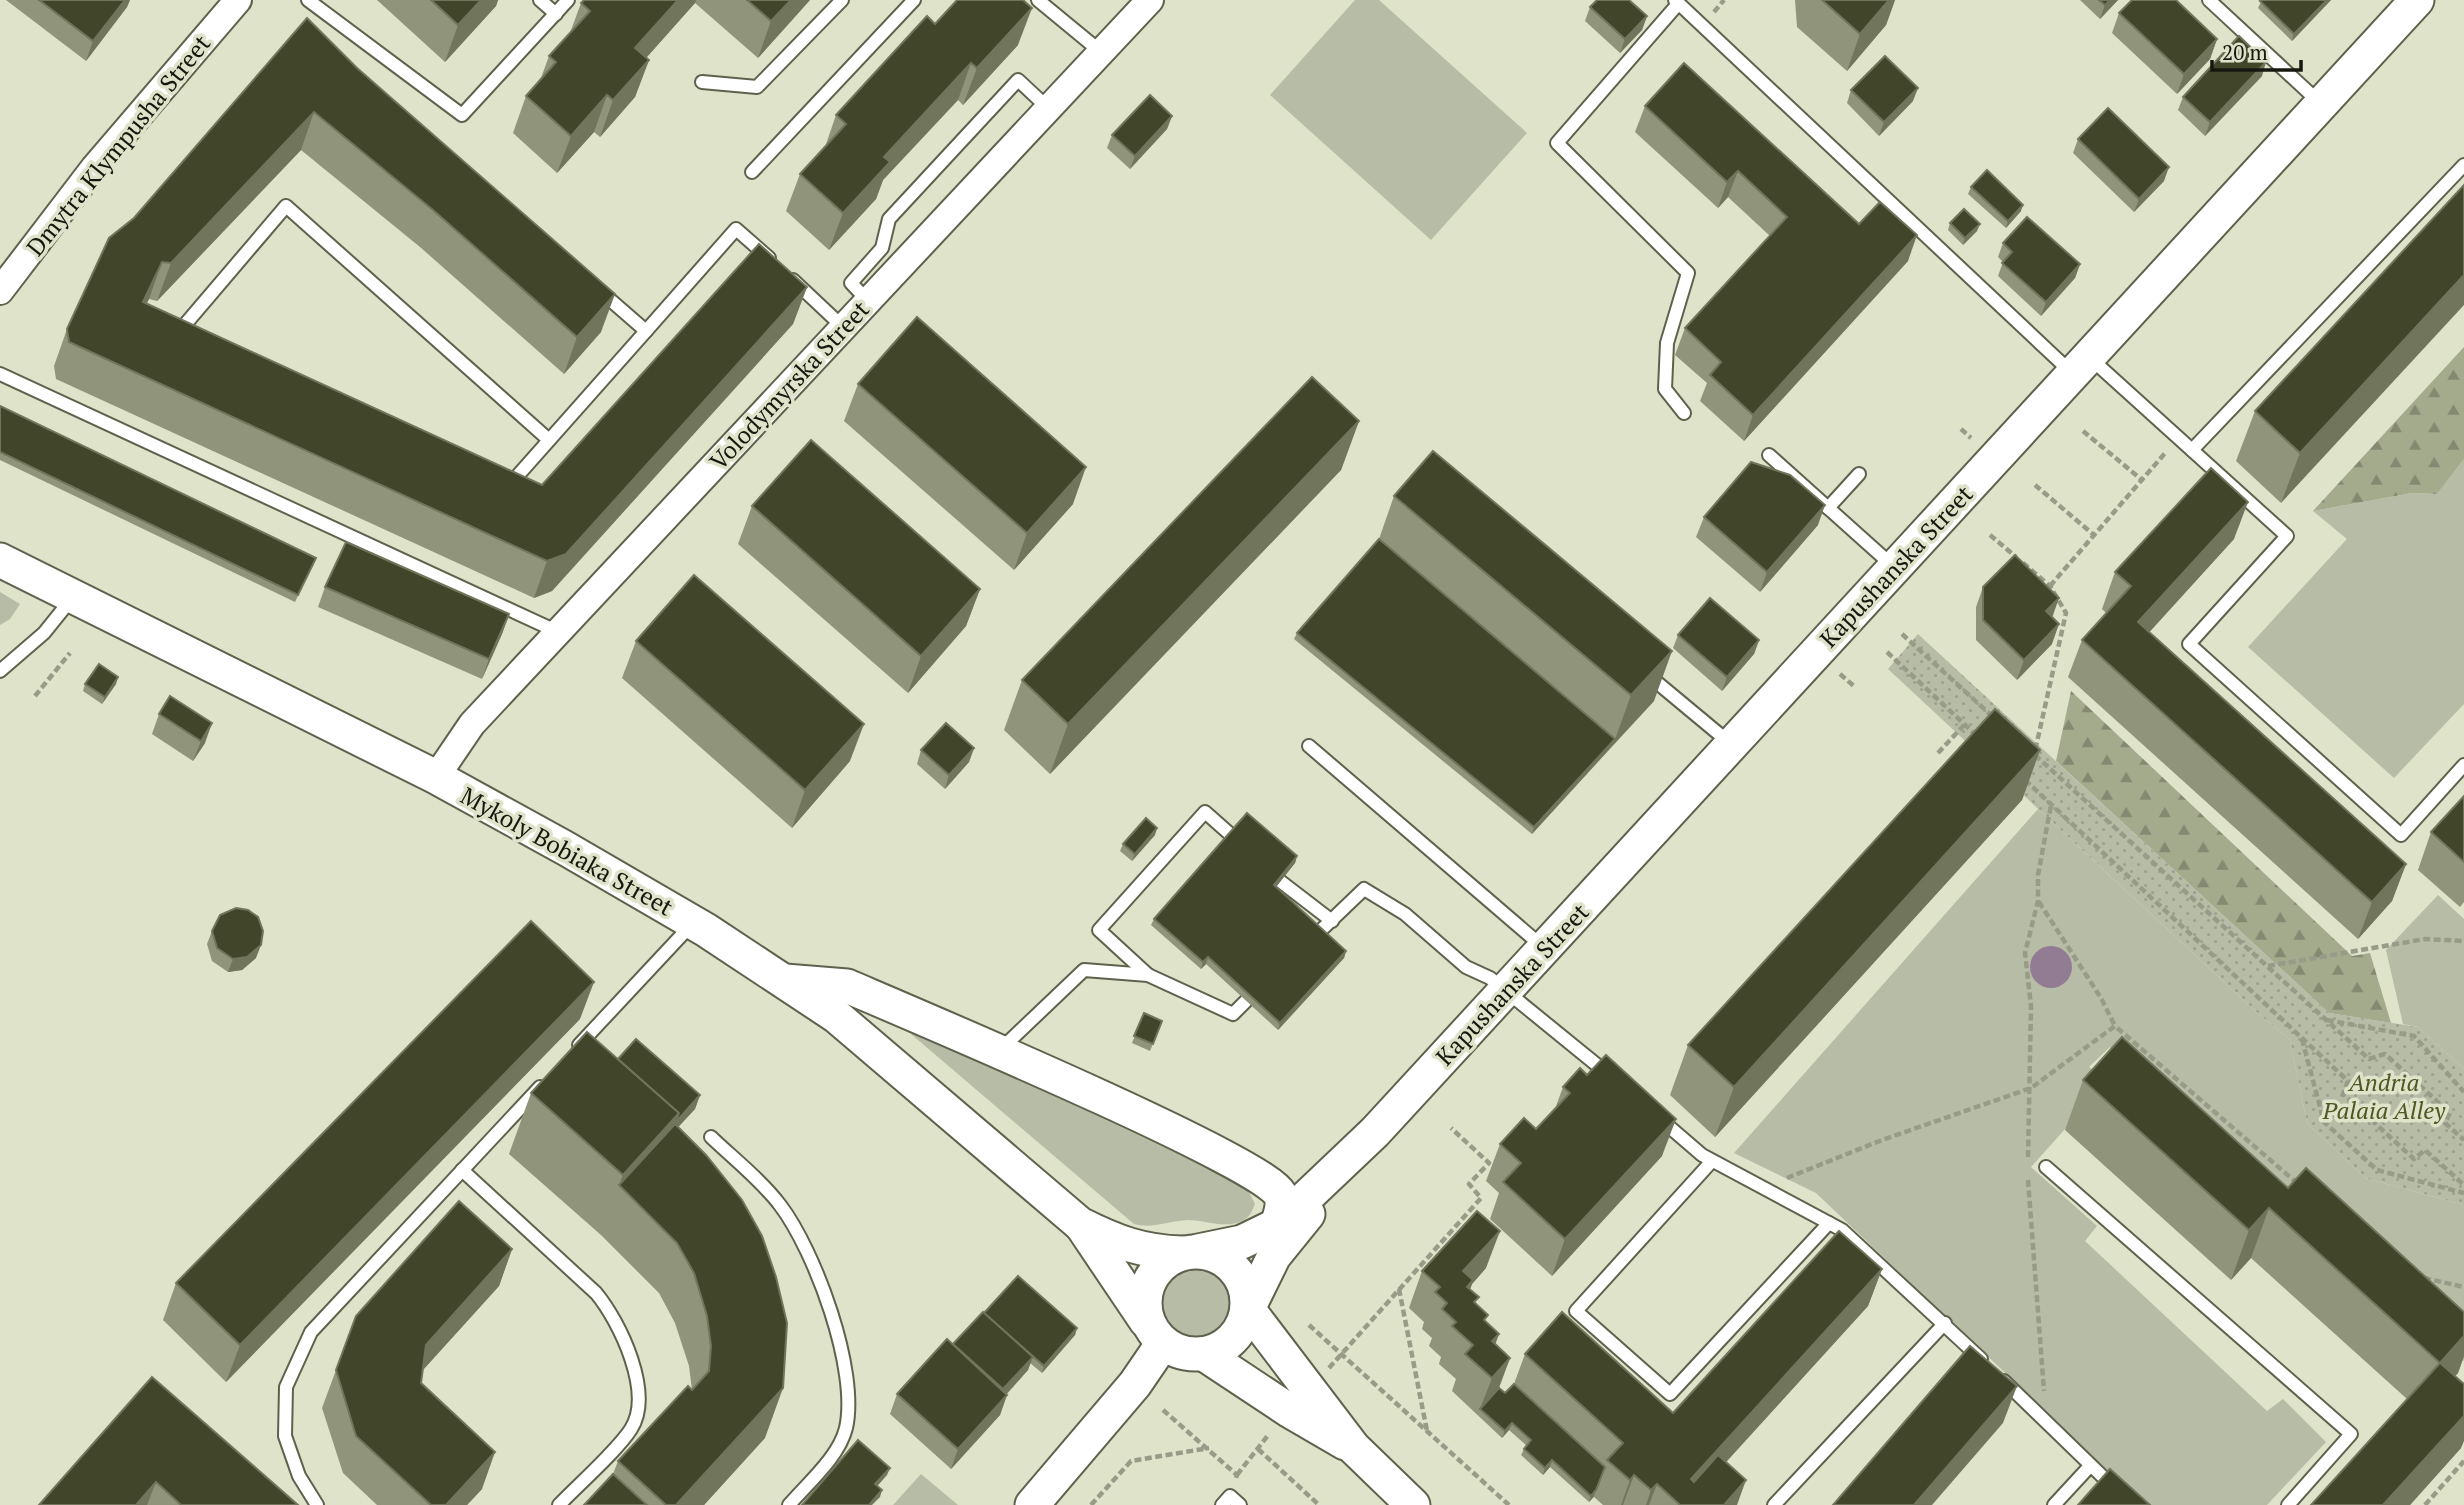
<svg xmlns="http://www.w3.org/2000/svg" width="2464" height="1505" font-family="'PT Serif',serif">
<defs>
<pattern id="forest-firs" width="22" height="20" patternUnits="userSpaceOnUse" patternTransform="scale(1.75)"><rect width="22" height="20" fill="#a4aa8c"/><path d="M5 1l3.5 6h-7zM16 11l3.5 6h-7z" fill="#858971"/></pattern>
<pattern id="park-dots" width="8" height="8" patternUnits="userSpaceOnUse" patternTransform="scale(1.75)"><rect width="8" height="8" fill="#b7bca7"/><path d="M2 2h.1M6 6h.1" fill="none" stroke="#9da18f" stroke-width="1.8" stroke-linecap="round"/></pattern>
</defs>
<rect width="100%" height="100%" fill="#dee3ca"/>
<g fill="#b7bca7">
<path d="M1355,0H1379L1527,133L1431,240L1270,95Z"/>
<path d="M2464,459V704L2394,778L2248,647L2347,539L2313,511L2412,493L2437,494Z"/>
<path d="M0,592L20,604L10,619L0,625Z"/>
<path d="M2038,809L2253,1009L2290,1040L2307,1123L2365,1178L2464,1205V1361L2110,1047L2089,1067L2107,1082L2031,1167L2097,1226L2085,1241L2267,1411L2283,1399L2326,1442L2267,1505H2144L1816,1193L1734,1153Z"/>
<path d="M2438,895L2464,919V1069L2418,1027L2403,1024L2386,950Z"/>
<path d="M915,1030L1231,1179L1247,1188L1255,1204C1252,1211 1250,1217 1242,1221C1225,1229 1205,1220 1188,1220C1169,1221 1152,1229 1134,1224L911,1034Z"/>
<circle cx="1196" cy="1303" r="41"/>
<path d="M921,1474L958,1505H893Z"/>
</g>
<g fill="url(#forest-firs)">
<path d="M2464,347V459L2437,494L2412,493L2313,511Z"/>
<path d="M2071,691L2352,956L2370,953L2391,1023L2329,1013L2056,761Z"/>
</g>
<path fill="url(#park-dots)" d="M1918,634L2329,1013L2418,1027L2464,1069V1205L2365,1178L2307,1123L2290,1040L2253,1009L1888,669Z"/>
<circle fill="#927c93" cx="2051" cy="967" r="21"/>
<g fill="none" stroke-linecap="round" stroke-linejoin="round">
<defs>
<g id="service">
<path d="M308,0L462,115L568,0"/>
<path d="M540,0L556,14"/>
<path d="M1038,0L1101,52"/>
<path d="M1675,0L2072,373"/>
<path d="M2209,0L2319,102"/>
<path d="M1678,4L1557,143L1688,273L1667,343L1665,389L1684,413"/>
<path d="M702,82L757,87L842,0"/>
<path d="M752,172L914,0"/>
<path d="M793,280L843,327"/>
<path d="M600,291L646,331L736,229L769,258"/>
<path d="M868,301L851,283L882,248L889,219L1018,80L1048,108"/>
<path d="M177,334L286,206L549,440"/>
<path d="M2089,357L2287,536L2189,644L2401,835L2464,765"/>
<path d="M0,374L558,632"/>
<path d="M2192,450L2464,165"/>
<path d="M1769,455L1894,567"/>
<path d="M508,480L512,482L646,331"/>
<path d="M1828,508L1859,474"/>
<path d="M0,671L44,633L73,597"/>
<path d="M1648,675L1731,744"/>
<path d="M1309,746L1543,947"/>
<path d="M1280,881L1332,921"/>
<path d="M1317,934L1364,889L1405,914L1466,967L1490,978L1608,1074"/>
<path d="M1148,975L1099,930L1205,812L1231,835"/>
<path d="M579,1045L693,923"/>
<path d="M1001,1049L1084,970L1148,975L1233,1014L1246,1001"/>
<path d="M1659,1118L1702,1155L1842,1230L1981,1359"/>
<path d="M711,1137C734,1159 761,1180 780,1205C815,1251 859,1370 846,1428C839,1457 808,1483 789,1505"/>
<path d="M1712,1161L1576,1311L1670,1394L1829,1223"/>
<path d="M2046,1167L2351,1434L2288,1505"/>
<path d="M462,1170L596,1293C620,1322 654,1393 631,1429C617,1451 578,1485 559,1505"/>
<path d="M2004,1381L2132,1505"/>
<path d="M317,1505L299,1476L285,1436L286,1387L311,1332L540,1087"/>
<path d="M1222,1505L1230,1496L1240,1505"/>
<path d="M1774,1505L1945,1323"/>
<path d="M2054,1505L2090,1466"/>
</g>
<g id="minor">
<path d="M0,291L94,168L238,0"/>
<path d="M436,777L472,724L1150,0"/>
</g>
<g id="tertiary">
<path d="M0,560L436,777L565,848L706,930L836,1016L1080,1224C1116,1242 1142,1252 1182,1253"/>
<path d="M785,981L847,986C905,1011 1262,1161 1280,1194C1285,1204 1280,1215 1277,1225"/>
<path d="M1082,1226L1146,1321"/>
<path d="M1198,1251L1242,1242L1277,1225L1375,1132L2417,0"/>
<circle cx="1196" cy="1303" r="51"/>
<path d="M1248,1309L1353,1447L1413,1505"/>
<path d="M1248,1309L1274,1256L1308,1214"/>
<path d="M1204,1354L1290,1411L1345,1443"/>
<path d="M1032,1505L1135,1384L1163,1343"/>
</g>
</defs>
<use href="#service" stroke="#5e624c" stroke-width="16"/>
<use href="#minor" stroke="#5e624c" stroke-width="30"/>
<use href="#tertiary" stroke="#5e624c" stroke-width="37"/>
<g stroke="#979b87" stroke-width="4.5" stroke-dasharray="7 3.5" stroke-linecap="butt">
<path d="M1714,12L1724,0"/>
<path d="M1961,429L1971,438"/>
<path d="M2083,431L2142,480"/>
<path d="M2035,485L2094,535"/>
<path d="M1990,535L2016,557"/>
<path d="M2023,563L2050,586L2066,613L2035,751"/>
<path d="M2050,586L2166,452"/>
<path d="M1902,634L1992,716"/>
<path d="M1887,652L1977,736"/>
<path d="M1840,674L1855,687"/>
<path d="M35,696L70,653"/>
<path d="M1938,753L1965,724"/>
<path d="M2035,755L2369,1059L2385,1054L2450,1113L2445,1123L2464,1140"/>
<path d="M2025,780L2348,1081L2343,1094L2414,1159L2425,1150L2464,1185"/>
<path d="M2039,902L2101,998L2115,1026"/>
<path d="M2268,966L2425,939L2464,941"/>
<path d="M2327,1020L2414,1036L2464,1092"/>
<path d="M2302,1039L2324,1122L2377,1170L2464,1193"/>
<path d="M2028,1157L2031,1006L2025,953L2038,901V875L2051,805"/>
<path d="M1787,1178L1882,1140L2031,1088L2115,1026L2298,1184"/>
<path d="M2028,1180L2044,1391"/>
<path d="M2424,1278L2464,1287"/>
<path d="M1399,1289L1427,1431"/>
<path d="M1309,1325L1509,1505"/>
<path d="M1329,1368L1481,1198L1469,1184L1489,1163L1451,1128"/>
<path d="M1163,1410L1237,1475L1236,1478"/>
<path d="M1258,1449L1319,1505"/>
<path d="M1237,1475L1269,1434"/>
<path d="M1091,1505L1131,1461L1209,1448"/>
<path d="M2425,1505L2464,1461"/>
</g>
<use href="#service" stroke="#fff" stroke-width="12"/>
<use href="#minor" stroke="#fff" stroke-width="26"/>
<use href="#tertiary" stroke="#fff" stroke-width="33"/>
</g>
<g fill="#90947a">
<path d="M6,0H130L127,7L86,61Z"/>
<path d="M377,0H498L496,6L445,62Z"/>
<path d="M584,0H810L758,58L695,3L646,58L649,60L635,97L600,137L594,132L557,173L513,133L526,96L541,78L549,56L570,33L581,3Z"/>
<path d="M1795,0H1895L1886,25L1847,71L1797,27Z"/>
<path d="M2080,0H2118L2100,19Z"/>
<path d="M2262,0H2331L2292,41L2258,8Z"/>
<path d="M1590,7L1647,16L1642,30L1620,53L1585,21Z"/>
<path d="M2119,13L2217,39L2210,59L2177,94L2112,33Z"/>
<path d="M307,18L601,332L564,374L420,247L301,150L157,301L149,299L146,303L542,485L807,287L793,324L552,591L534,598L56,379L54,366L67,329L134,218Z"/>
<path d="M935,24L1018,45L963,105L958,100L883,180L876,199L829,250L786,211L800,174L825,147L836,115Z"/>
<path d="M2262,76L2205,136L2178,110L2183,97Z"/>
<path d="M1851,90L1913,101L1879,136L1847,103Z"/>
<path d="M1645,106L1859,224L1908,261L1744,441L1700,401L1707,383L1675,355L1685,328L1770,236L1728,197L1718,208L1635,132Z"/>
<path d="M1172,116L1167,129L1130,169L1107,148L1112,135Z"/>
<path d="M2078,139L2164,181L2134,212L2073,153Z"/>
<path d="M2464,185L2281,503L2236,461L2255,411Z"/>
<path d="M1971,187L2021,211L2006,228L1968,194Z"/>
<path d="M1950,223L1977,231L1963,245L1948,230Z"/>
<path d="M2003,243L2080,264L2075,278L2041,316L1998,276L2003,262L1998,257Z"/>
<path d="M858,384L1073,504L1014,570L844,421Z"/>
<path d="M0,406L316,558L295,602L0,460Z"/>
<path d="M1359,421L1341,470L1050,774L1004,730L1022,680Z"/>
<path d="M1394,496L1654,701L1532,834L1294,639L1297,633L1379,539Z"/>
<path d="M752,506L980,589L966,626L908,693L738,544Z"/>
<path d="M1704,517L1818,525L1760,592L1696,537Z"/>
<path d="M2234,539L2149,632L2406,864L2392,901L2358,939L2068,677L2082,640L2106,613L2102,609L2115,572Z"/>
<path d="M325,587L509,614L502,634L482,679L318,607Z"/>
<path d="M1983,587L2052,617V644L2017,680L1976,640V607Z"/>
<path d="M1678,635L1759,640L1754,654L1722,691L1673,648Z"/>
<path d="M636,641L850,761L792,828L622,678Z"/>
<path d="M85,684H116L102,704L83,691Z"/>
<path d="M159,714L205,743L193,761L152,734Z"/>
<path d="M974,748L969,762L945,789L917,764L921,750Z"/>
<path d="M2040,750L2022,800L1715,1137L1670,1095L1688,1045Z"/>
<path d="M2464,796V902L2460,907L2418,870L2431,832Z"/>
<path d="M1155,835L1132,861L1120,851L1123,844Z"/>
<path d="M1297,856L1295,863L1276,887L1346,951L1344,958L1278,1030L1206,964L1201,969L1151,925L1154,919Z"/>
<path d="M212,931L256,958L242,970L228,972L212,961L207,944Z"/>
<path d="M1144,1013L1162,1021L1150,1051L1132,1043Z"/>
<path d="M580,1019L226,1382L163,1320L176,1283Z"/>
<path d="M618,1059L700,1095L695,1109L678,1127L765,1438L704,1505H584L613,1474L618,1461L692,1390L689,1366L675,1323L659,1293L601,1235L509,1154L531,1093Z"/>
<path d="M2083,1080L2288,1188L2464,1312V1356L2458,1373L2455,1376L2461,1448L2410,1505H2311L2407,1399L2251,1258L2231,1280L2065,1130Z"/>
<path d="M1563,1087L1662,1156L1552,1276L1490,1219L1499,1193L1486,1181L1500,1144L1536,1129L1555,1109Z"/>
<path d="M512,1249L499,1286L423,1370L421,1383L482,1489L467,1505H377L343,1473L322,1408L356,1316Z"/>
<path d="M1486,1268L1472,1284L1470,1289L1476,1304L1486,1321L1495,1345L1510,1358L1499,1388L1505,1393L1514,1384L1525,1354L1673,1413L1882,1269L1868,1306L1726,1462L1737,1505H1603L1594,1497L1589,1502L1550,1467L1543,1475L1521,1455L1526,1445L1509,1430L1502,1438L1452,1391L1456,1379L1439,1364L1441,1357L1429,1346L1432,1338L1422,1329L1424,1322L1409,1308L1422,1271Z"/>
<path d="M984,1313L1077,1328L1075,1335L1042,1373L1030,1363L1028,1370L1007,1394L1000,1415L951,1469L890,1414L897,1394L953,1345Z"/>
<path d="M152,1377L298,1505H39Z"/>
</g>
<g fill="#70755b">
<path d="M125,0H130L127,7L86,61L93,41Z"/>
<path d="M481,0H498L496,6L445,62L458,25Z"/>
<path d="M678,0H696L695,3L622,85L635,48Z"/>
<path d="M791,0H810L758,58L771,21Z"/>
<path d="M1889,0H1895L1886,25L1847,71L1860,34Z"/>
<path d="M2110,0H2118L2100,19L2105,5Z"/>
<path d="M2327,0H2331L2292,41L2294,34Z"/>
<path d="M1032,8L1018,45L963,105L977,68Z"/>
<path d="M1647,16L1642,30L1620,53L1625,39Z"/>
<path d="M2217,39L2210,59L2177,94L2184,74Z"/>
<path d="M649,60L635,97L600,137L613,100Z"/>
<path d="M2266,62L2262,76L2205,136L2210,122Z"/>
<path d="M971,63L958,100L883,180L876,199L829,250L843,213L884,157Z"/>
<path d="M1918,88L1913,101L1879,136L1884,122Z"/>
<path d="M607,95L594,132L557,173L571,136Z"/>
<path d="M314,112L301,150L157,301L171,263Z"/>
<path d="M1172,116L1167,129L1130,169L1135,156Z"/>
<path d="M2169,167L2164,181L2134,212L2139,199Z"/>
<path d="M1738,171L1728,197L1718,208L1727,182Z"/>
<path d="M2023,205L2021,211L2006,228L2008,221Z"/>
<path d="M1980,224L1977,231L1963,245L1965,238Z"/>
<path d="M1917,235L1908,261L1744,441L1753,415Z"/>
<path d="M162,262L149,299L130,339L143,302Z"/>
<path d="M2080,264L2075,278L2041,316L2046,302Z"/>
<path d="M2464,275V305L2281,503L2300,453Z"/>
<path d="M807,287L793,324L552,591L534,598L547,561Z"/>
<path d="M615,294L601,332L564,374L577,337Z"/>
<path d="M1359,421L1341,470L1050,774L1068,724Z"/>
<path d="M1086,467L1073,504L1014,570L1027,533Z"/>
<path d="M2248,502L2234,539L2125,659L2138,622Z"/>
<path d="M1825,505L1818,525L1760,592L1767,572Z"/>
<path d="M980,589L966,626L908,693L921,656Z"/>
<path d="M2059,598L2052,618L2046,611Z"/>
<path d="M509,614L502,634L482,679L489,659Z"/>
<path d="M2059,624L2052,644L2017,680L2024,660Z"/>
<path d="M1759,640L1754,654L1722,691L1727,677Z"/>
<path d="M1672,651L1654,701L1613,745L1631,695Z"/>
<path d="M118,677L116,684L102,704L105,697Z"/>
<path d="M212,723L205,743L193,761L201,741Z"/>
<path d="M864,724L850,761L792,828L805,790Z"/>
<path d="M1615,739L1613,745L1532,834L1534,827Z"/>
<path d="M974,748L969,762L945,789L949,775Z"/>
<path d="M2040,750L2022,800L1715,1137L1734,1087Z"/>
<path d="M1157,828L1155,835L1132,861L1135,854Z"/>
<path d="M1297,856L1295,863L1272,892L1274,885Z"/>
<path d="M2406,864L2392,901L2358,939L2372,902Z"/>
<path d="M261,945L256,958L242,970L228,972L233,959Z"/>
<path d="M1346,951L1344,958L1278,1030L1280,1023Z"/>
<path d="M1208,957L1206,964L1201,969L1203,962Z"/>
<path d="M594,982L580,1019L226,1382L240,1345Z"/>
<path d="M700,1095L695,1109L670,1136L619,1185L623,1175L679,1113Z"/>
<path d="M1676,1119L1662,1156L1552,1276L1565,1239Z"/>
<path d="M2269,1208L2251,1258L2231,1280L2249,1230Z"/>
<path d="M1500,1231L1486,1268L1472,1284L1460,1317L1463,1271Z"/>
<path d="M512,1249L499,1286L412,1382L426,1345Z"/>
<path d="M1882,1269L1868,1306L1687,1505L1691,1479Z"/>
<path d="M1077,1328L1075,1335L1042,1373L1044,1366Z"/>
<path d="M1499,1334L1486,1371L1492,1341Z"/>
<path d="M2464,1336V1356L2458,1373L2422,1413L2440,1363Z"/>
<path d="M1033,1357L1028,1370L998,1403L1003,1389Z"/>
<path d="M1510,1358L1496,1395L1480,1409L1492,1378Z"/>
<path d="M2017,1386L2003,1423L1932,1505H1914Z"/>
<path d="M783,1388L765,1438L704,1505H676Z"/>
<path d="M1007,1395L1000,1415L951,1469L958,1449Z"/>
<path d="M2464,1416V1441L2461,1448L2410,1505H2383Z"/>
<path d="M1512,1423L1509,1430L1502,1438L1505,1431Z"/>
<path d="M495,1452L482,1489L467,1505H446Z"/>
<path d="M1552,1460L1550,1467L1543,1475L1545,1468Z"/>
<path d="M890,1468L887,1475L873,1491L875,1484Z"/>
<path d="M1634,1475L1623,1505H1621L1630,1480Z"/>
<path d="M1746,1480L1737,1505H1724Z"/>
<path d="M156,1482L147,1505H136Z"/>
<path d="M1657,1484L1649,1505H1646L1651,1490Z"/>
<path d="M882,1490L880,1497L872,1505H869Z"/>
<path d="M1596,1490L1594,1496L1589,1502L1591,1496Z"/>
</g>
<g fill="#41462b" stroke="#70755b" stroke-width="2">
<path d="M39,0H125L93,41Z"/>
<path d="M431,0H481L458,25Z"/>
<path d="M584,0H678L635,48L649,60L613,100L607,95L571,136L526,96L556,62L549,56L590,11L581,3Z"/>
<path d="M747,0H791L771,21Z"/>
<path d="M957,0H1023L1032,8L977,68L971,63L884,157L890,162L843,213L800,174L846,124L836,115L927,16L935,24Z"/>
<path d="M1597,0H1629L1647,16L1625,39L1590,7Z"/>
<path d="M1822,0H1889L1860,34Z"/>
<path d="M2099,0H2110L2105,5Z"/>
<path d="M2132,0H2176L2217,39L2184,74L2119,13Z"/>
<path d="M2262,0H2327L2294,34L2260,1Z"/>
<path d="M307,18L357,68L615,294L577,337L433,210L314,112L171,263L162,262L143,302L542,485L759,244L807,287L566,554L547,561L69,342L67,329L109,238L134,218Z"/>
<path d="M2239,36L2266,62L2210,122L2183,97Z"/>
<path d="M1885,56L1918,88L1884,122L1851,90Z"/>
<path d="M1684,63L1859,224L1880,202L1917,235L1753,415L1710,375L1721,362L1685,328L1787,217L1738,171L1727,182L1645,106Z"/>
<path d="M1150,95L1172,116L1135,156L1112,135Z"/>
<path d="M2108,108L2169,167L2139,199L2078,139Z"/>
<path d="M1987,170L2023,205L2008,221L1971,187Z"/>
<path d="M2464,185V275L2300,453L2255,411Z"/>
<path d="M1964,209L1980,224L1965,238L1950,223Z"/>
<path d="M2027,217L2080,264L2046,302L2002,263L2012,252L2003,243Z"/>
<path d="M917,317L1086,467L1027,533L858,384Z"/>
<path d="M1312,377L1359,421L1068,724L1022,680Z"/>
<path d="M0,406L316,558L298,595L0,452Z"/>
<path d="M811,440L980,589L921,656L752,506Z"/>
<path d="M1433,451L1672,651L1631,695L1394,496Z"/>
<path d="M1751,462L1790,475L1825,505L1767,572L1704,517Z"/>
<path d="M2211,468L2248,502L2138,622L2406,864L2372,902L2082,640L2131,586L2115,572Z"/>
<path d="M1379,539L1615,739L1534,827L1297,633Z"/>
<path d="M346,542L509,614L489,659L325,587Z"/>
<path d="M2015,555L2059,598L2046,611L2059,624L2024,660L1983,620V587Z"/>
<path d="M694,575L864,724L805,790L636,641Z"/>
<path d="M1710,598L1759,640L1727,677L1678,635Z"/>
<path d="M99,664L118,677L105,697L85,684Z"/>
<path d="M170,696L212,723L201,741L159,714Z"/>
<path d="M1995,709L2040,750L1734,1087L1688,1045Z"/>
<path d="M946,723L974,748L949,775L921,750Z"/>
<path d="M2464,796V862L2431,832Z"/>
<path d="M1247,813L1297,856L1274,885L1346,951L1280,1023L1208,957L1203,962L1154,919Z"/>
<path d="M1146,818L1157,828L1135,854L1123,844Z"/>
<path d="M236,908L248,910L258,917L263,931L261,945L247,957L233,959L217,948L212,931L220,915Z"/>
<path d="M531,921L594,982L240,1345L176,1283Z"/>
<path d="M1144,1013L1162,1021L1153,1044L1134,1036Z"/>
<path d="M587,1032L679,1113L623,1175L531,1093Z"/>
<path d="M2122,1037L2288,1188L2306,1168L2464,1312V1336L2440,1363L2464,1384V1416L2383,1505H2311L2440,1363L2269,1208L2249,1230L2083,1080Z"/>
<path d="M636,1039L700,1095L675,1123L679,1113L618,1059Z"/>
<path d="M1606,1055L1676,1119L1565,1239L1503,1182L1521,1163L1500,1144L1524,1118L1536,1129L1570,1093L1563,1087L1580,1068L1587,1075Z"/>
<path d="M675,1124L706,1155L742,1200L762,1236L776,1277L787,1323L783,1388L676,1505H666L618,1461L688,1386L692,1390L709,1371L711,1346L707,1316L694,1273L677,1243L619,1185Z"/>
<path d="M459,1201L512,1249L426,1345L421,1383L495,1452L446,1505H431L356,1436L336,1370L356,1316Z"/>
<path d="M1477,1211L1500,1231L1463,1271L1473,1280L1467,1287L1479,1297L1474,1302L1488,1315L1484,1320L1499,1334L1492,1341L1510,1358L1492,1378L1465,1354L1473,1345L1452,1326L1456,1322L1442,1309L1447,1303L1435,1292L1440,1287L1422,1271Z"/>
<path d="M1839,1231L1882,1269L1691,1479L1694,1482L1718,1455L1746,1480L1724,1505H1680L1657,1484L1651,1490L1634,1475L1630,1480L1607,1460L1623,1443L1525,1354L1562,1312L1673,1413Z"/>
<path d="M1018,1276L1077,1328L1044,1366L984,1313Z"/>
<path d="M983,1312L1033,1357L1003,1389L953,1344Z"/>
<path d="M947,1339L1007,1395L958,1449L897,1394Z"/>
<path d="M1970,1346L2017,1386L1914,1505H1833Z"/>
<path d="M152,1377L298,1505H181L156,1482L136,1505H39Z"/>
<path d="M1514,1384L1605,1467L1596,1490L1591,1496L1552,1460L1545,1468L1524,1449L1531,1440L1512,1423L1505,1431L1480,1409L1499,1388L1505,1393Z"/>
<path d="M858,1440L890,1468L875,1484L882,1490L869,1505H802Z"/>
<path d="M2110,1469L2150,1505H2078Z"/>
<path d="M613,1474L647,1505H584Z"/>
</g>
<g text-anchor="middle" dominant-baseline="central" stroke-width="7" stroke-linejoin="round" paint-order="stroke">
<g font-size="24" fill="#16180f" stroke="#dee3ca">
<text transform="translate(118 145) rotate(-51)">Dmytra Klympusha Street</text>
<text transform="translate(789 385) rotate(-47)">Volodymyrska Street</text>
<text transform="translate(1896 566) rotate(-47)">Kapushanska Street</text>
<text transform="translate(567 851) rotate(29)">Mykoly Bobiaka Street</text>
<text transform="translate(1512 984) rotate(-47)">Kapushanska Street</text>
</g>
<g font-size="24" font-style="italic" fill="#4f5724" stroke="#dee3ca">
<text x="2384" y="1082">Andria<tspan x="2384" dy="28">Palaia Alley</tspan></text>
</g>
</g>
<path d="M2212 60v10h89v-10" fill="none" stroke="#16180f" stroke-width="3.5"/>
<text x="2222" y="60" font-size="21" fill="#16180f" stroke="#dee3ca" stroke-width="5" paint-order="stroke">20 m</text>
</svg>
